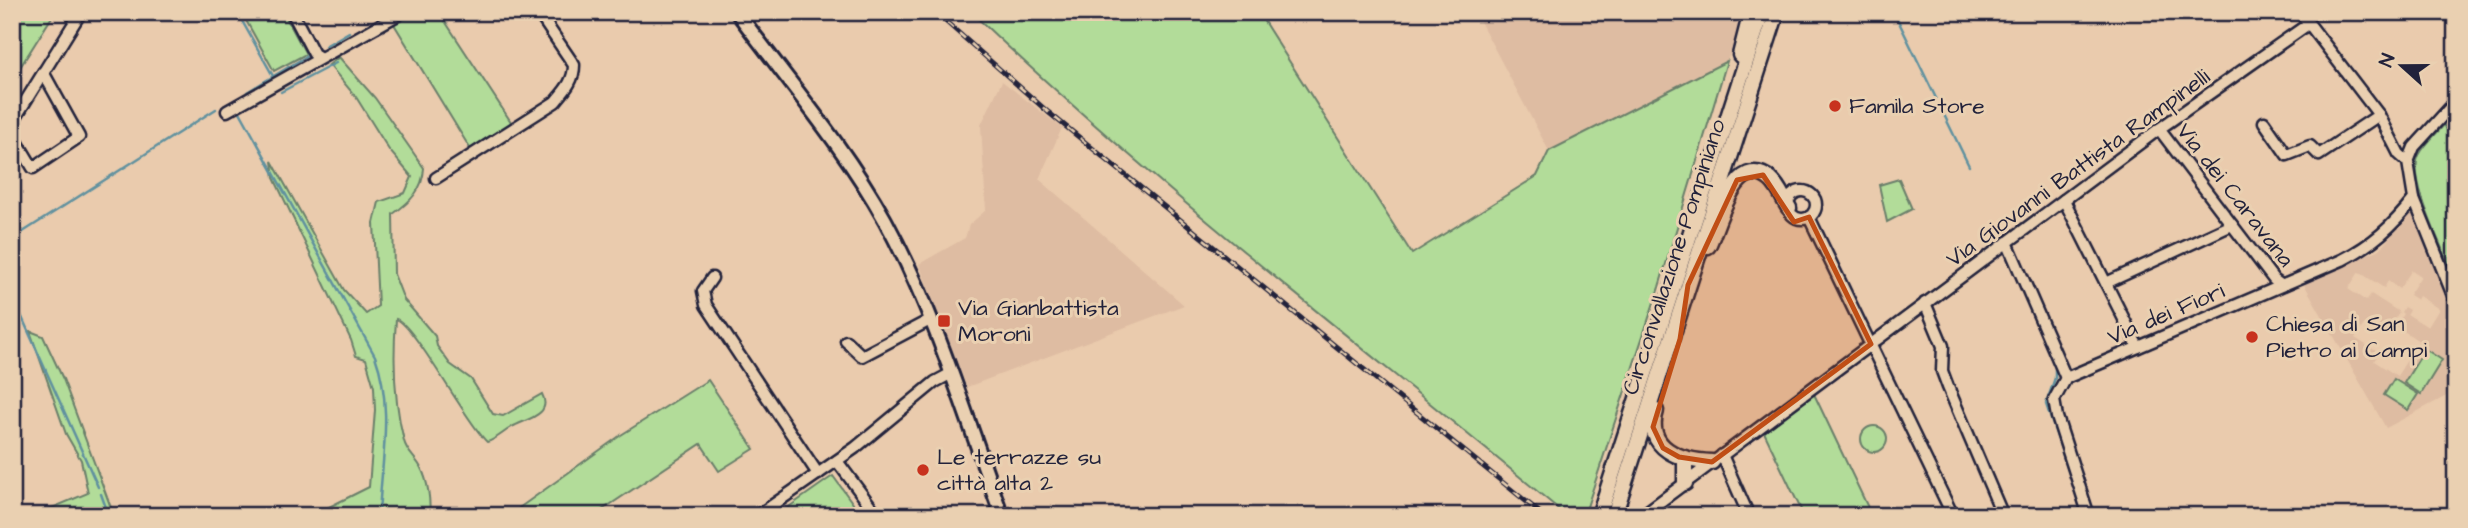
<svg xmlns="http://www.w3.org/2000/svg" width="2468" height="528" font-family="'Architects Daughter',sans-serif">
<rect width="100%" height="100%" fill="#eacbad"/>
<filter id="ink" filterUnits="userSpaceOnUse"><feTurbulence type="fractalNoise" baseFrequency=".0143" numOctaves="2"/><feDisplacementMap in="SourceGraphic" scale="14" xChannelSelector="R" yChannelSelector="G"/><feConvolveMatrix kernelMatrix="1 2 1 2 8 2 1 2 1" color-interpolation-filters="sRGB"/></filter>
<g filter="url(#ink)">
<g fill="#debca2" fill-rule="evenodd">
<path d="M1475,12H1745L1727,61L1549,151Z"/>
<path d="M1002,81L1062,128L1039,179L1184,305L967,387L919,264L965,238L969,225L986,210L981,125Z"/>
<path d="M2414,208L2436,260L2456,324V391L2386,428L2304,284L2380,249ZM2412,270L2421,276L2409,295L2417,300L2419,296L2439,309L2428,327L2407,314L2409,310L2404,307L2401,312L2403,314L2396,326L2419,341L2397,376L2374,361L2379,353L2355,338L2365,323L2384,335L2399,312L2371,294L2366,301L2348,289L2359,272L2384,288L2388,281L2399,289Z"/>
</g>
<g fill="#b2dc99" stroke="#6a7f6a" stroke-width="2">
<path d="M12,12H55L12,80Z"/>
<path d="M249,12H283L306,54L274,71L243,15Z"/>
<path d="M414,12H439L513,125L471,150L394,24Z"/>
<path d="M971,12H1258L1412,254L1537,176L1549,151L1727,61L1659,287L1584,516H1567C1367,349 1160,192 971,12Z"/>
<path d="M339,57L375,98L424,168C423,190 410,202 393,214L394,274L404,300L435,336L437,346L450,364L471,379L493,414L503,416L542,394C553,415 526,419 512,427C503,432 497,439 487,442C466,422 414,324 396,319C393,359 394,402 404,441C407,453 416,458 421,468C428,481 431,502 429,516H311L369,487L375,410L374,387L366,359L356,356L351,340L274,178L272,161L344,290L366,314L378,306L374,223L379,202L405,193L412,177L389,150L356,97L329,65Z"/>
<path d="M2444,125L2456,143V270L2452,272C2443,249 2407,178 2419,155C2424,145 2436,134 2444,125Z"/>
<path d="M1899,179L1912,209L1887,222L1879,185Z"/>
<path d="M30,331L43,336L63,379L114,516H33L88,493L81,460L66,434Z"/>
<path d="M2425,349L2442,360L2421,394L2404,383Z"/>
<path d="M2394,379L2418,394L2408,410L2384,395Z"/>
<path d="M708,380L754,449L719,471L701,444L593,516H523L519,508L621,435Z"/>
<path d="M1814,394L1872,516H1804L1764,432Z"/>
<circle cx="1874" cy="439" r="13"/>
<path d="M833,476L862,516H776L827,480Z"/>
</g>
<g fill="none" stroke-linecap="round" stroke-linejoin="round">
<g stroke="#60919f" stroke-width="2.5">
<path d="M237,12L273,76"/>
<path d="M1806,12L1814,19L1827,12"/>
<path d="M1894,12L1969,166"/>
<path d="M325,46L349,32"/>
<path d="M247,92L307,56"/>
<path d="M281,92L336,63"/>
<path d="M239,110L375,356C394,408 381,462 379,516"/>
<path d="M12,239L216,109"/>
<path d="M2007,253L2055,365V378L2046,404L2076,494"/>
<path d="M12,295L98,487"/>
<path d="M101,494L109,516"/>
</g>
<defs>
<g id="minor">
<path d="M292,12L314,54L319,57"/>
<path d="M2300,12L2379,115L2399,154L2408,162"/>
<path d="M227,111L403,12"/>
<path d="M2264,122L2287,155L2310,146L2319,155L2379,115"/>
<path d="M12,123L81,12"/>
<path d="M2159,129L2274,280L2281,285"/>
<path d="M18,143L33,168L79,137L43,72"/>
<path d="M2408,162L2414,147L2456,101"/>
<path d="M436,178L555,102C565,90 574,81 574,65L538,12"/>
<circle cx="1802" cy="205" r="14"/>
<path d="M2414,199L2456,303"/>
<path d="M2064,200L2138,347"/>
<path d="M1809,217L1953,516"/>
<path d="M2007,242L2066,378"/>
<path d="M712,278L703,291L706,305L818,474"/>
<path d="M2106,283L2232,225"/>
<path d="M1925,303L1943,346L1942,371L1948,387L2003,516"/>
<path d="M846,341L862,356L930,320"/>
<path d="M1722,455L1749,516"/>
<path d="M837,461L878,516"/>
<path d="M757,516L855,448L935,382L950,374"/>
<path d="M1641,516L2159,129L2307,25"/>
<path d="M2089,516L2057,417L2054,400L2066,378L2342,260C2373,244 2392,227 2414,199L2408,162"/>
</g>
<path id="major" d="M737,12C787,80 844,146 885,220C935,312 966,417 1002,516"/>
<g id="highway">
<path d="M1740,55L1751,12"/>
<path d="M1708,246C1719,224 1735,150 1771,180C1779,187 1783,199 1789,208"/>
<path d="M1656,411C1644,449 1681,461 1712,462"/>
<path d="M1685,483V460"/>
<path d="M1599,516L1762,12"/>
<path d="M1614,516L1777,12"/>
</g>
</defs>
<use href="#minor" stroke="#22223b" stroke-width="15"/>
<use href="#major" stroke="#22223b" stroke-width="18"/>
<use href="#highway" stroke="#22223b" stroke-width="19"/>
<use href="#minor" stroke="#ead0b1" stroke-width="10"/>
<use href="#major" stroke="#ead0b1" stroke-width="12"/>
<use href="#highway" stroke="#ead0b1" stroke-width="14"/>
<defs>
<path id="rail" d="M935,12L1048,112L1544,516"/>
</defs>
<use href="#rail" stroke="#22223b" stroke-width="5"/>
<use href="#rail" stroke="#ead0b1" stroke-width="2.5" stroke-dasharray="8" stroke-linecap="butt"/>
</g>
</g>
<path fill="#c04e15" fill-opacity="0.2" stroke="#c04e15" stroke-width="5" stroke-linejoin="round" d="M1763,175L1794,222L1809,217L1871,344L1712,462L1679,457L1663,448L1653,427L1680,339L1688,285L1737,180Z"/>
<g fill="#c8321e" stroke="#ead0b1" stroke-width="2.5">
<circle cx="1835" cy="106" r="7"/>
<rect x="937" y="314" width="14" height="14" rx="3.5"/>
<circle cx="2252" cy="337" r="7"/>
<circle cx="923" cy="470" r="7"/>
</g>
<g text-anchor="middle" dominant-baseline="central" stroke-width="6" stroke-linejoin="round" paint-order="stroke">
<g font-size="23" fill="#22223b" stroke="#ead0b1" text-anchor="start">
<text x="1849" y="106">Famila Store</text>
<text x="958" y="308">Via Gianbattista<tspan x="958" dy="26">Moroni</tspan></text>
<text x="2266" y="324">Chiesa di San<tspan x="2266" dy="26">Pietro ai Campi</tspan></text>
<text x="937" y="457">Le terrazze su<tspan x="937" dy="26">città alta 2</tspan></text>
</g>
<g font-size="23" fill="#22223b" stroke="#ead0b1">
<text transform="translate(2078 168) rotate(-36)">Via Giovanni Battista Rampinelli</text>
<text transform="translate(2235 195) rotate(52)">Via dei Caravana</text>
<text transform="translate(1674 257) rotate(-72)">Circonvallazione Pompiniano</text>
<text transform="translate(2166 314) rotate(-23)">Via dei Fiori</text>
</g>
</g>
<rect width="2468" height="528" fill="none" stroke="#ead0b1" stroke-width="42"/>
<rect x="21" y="21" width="2426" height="486" fill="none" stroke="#22223b" stroke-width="2.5" filter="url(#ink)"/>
<g transform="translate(2402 66) rotate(291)" stroke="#ead0b1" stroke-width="5" paint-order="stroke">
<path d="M0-5L12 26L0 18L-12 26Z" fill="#22223b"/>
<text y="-10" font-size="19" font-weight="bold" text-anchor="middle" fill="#22223b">N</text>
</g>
</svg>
